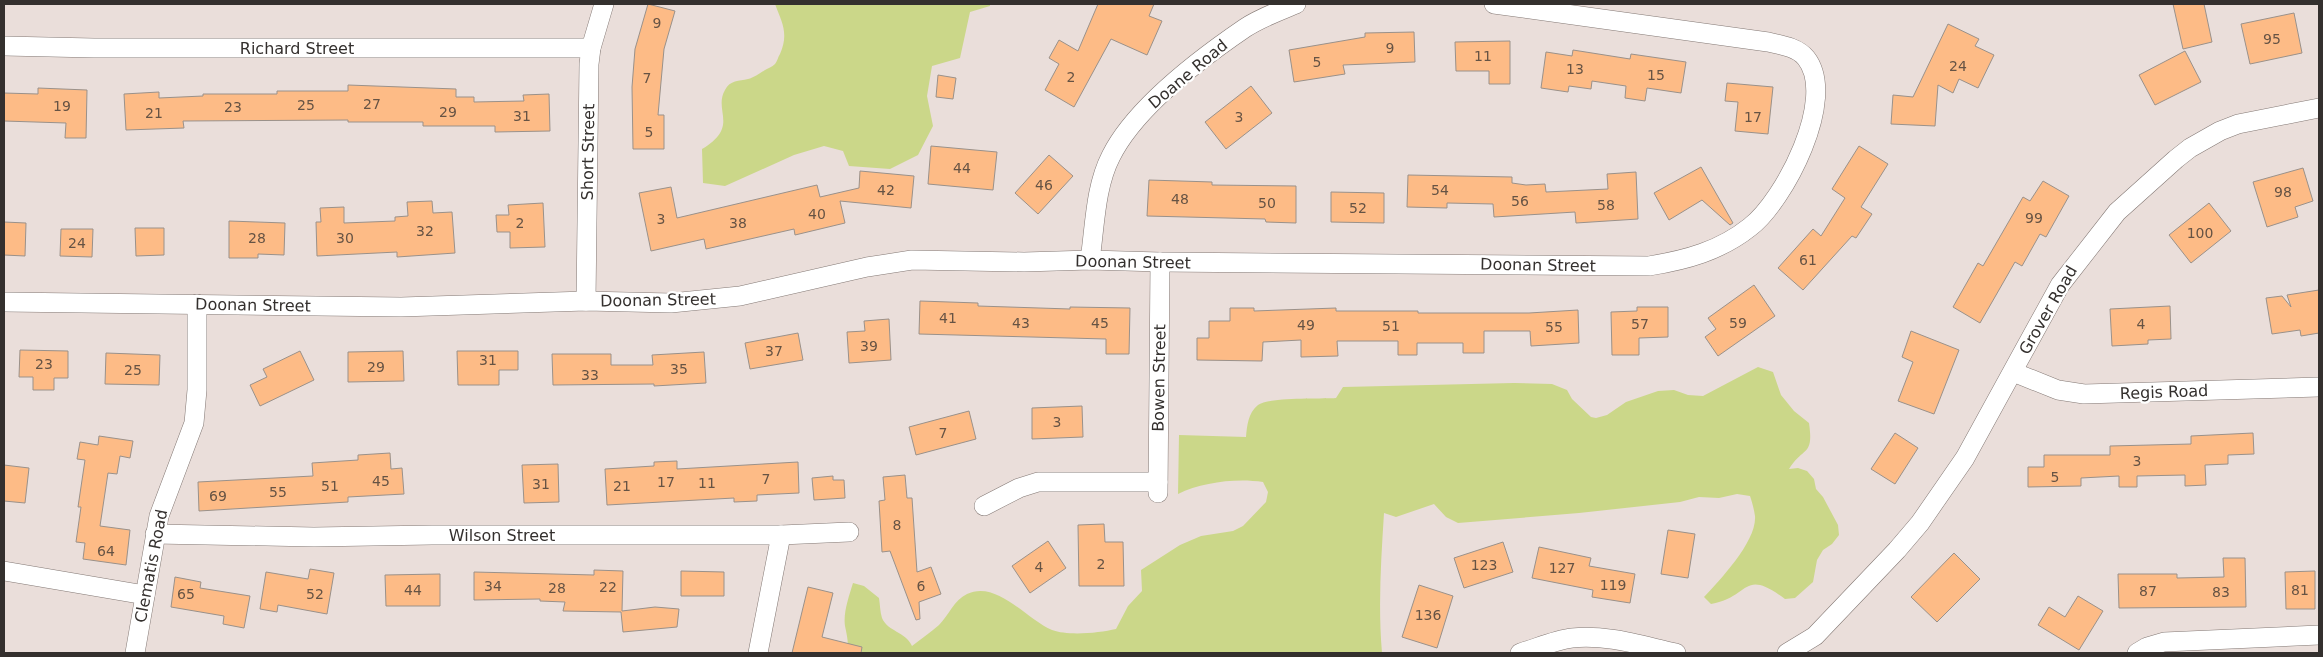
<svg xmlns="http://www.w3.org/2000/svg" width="2323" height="657" font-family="'DejaVu Sans',sans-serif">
<rect width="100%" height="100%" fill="#eadeda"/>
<g fill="#cbd789">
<path d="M775,4H990V6L970,12L960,58L932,66L927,96L933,126L918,155L890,169L849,166L843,151L824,146L794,155L725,186L703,183L702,149C740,126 713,111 725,90C730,80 739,81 748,79C754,78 760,73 765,70C768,68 772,67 775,64C777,62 778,57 780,54C789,33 782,23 775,4Z"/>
<path d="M1758,367L1773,372L1781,395L1794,411L1809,423C1814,457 1803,446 1789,469L1798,468L1807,471L1814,479L1816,489L1823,497L1838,525L1839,535L1832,544L1823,550L1817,560L1813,582L1795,598L1785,599C1742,567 1751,597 1711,604L1704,597C1720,580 1757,541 1755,516C1754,509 1752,502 1750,496L1737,494L1719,498L1699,497L1680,502L1579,513L1458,523L1446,517L1434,504L1396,517L1384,513C1381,561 1378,606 1382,653H847C849,643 847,636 845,626C843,613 849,596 853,583L864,586L879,598C880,604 880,612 882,618C888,632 905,631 912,646C921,639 931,632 939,625C949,615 954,600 967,594C997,580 1026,619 1052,630C1068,636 1099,633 1116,629L1128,606L1142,591L1141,570L1180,545L1201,536L1233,531L1243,526L1266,502L1268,492L1263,482C1237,478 1202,482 1178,494L1179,435L1246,437C1247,426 1248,413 1258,405C1268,397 1321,399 1336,398L1343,387L1514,383L1552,384L1567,390L1572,399L1591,417L1596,418L1607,415L1626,402L1658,391L1674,390L1688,395L1703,396Z"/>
</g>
<g fill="#fdbb86" stroke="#9a918a">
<path d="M648,4L675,11L664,49L658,115H664V149H633L632,87L635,49Z"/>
<path d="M1098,4H1154L1149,16L1162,21L1147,55L1111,39L1074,107L1045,90L1059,64L1049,58L1059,40L1078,51Z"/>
<path d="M2173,4H2204L2212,42L2183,49Z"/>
<path d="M2294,13L2302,53L2250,64L2241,24Z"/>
<path d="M1948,24L1979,39L1975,46L1994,55L1978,88L1959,79L1953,93L1938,85L1935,126L1891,124L1893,95L1913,97Z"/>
<path d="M1414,32L1415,62L1343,65L1345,74L1294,82L1289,50L1365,37V33Z"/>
<path d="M1510,41V84H1489V71H1456L1455,42Z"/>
<path d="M1573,50L1630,59L1631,54L1686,62L1681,93L1647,88L1645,101L1625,98L1626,86L1592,81L1591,89L1569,86L1568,92L1541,88L1546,52L1572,56Z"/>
<path d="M2185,51L2201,82L2155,105L2139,75Z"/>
<path d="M938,75L956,78L953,99L936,97Z"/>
<path d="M1727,83L1773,87L1768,134L1735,131L1738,102L1725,101Z"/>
<path d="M348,85L456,89V97H474V102L524,101L523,95L549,94L550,131L495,132V126H423V122H348V120L183,121L184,128L126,130L124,94L159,92V98L203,96V94H277V91H348Z"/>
<path d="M1251,86L1272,113L1226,149L1205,122Z"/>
<path d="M38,88L87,90L86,138H65L66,123L4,121V93L38,94Z"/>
<path d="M931,146L997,152L993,190L928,184Z"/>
<path d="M1859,146L1888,164L1861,207L1872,214L1856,238L1852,236L1803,290L1778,268L1813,229L1821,236L1845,198L1832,189Z"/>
<path d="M1049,155L1073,176L1038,214L1015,193Z"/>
<path d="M1701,167L1733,223L1730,225L1702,200L1669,220L1654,193Z"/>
<path d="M2303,168L2313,201L2295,207L2298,217L2267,227L2253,182Z"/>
<path d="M860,171L914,176L911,208L840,201L845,223L795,235L794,229L706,249L704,239L651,251L639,193L671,187L677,218L817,185L820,197L859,188Z"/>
<path d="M1636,172L1638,219L1576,223L1575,212L1494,217L1493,204L1447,203V208L1407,207L1408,175L1512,177V183L1526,185L1545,184L1546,192L1608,189L1607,174Z"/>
<path d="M1149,180L1212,182V185L1296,186V223L1266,222L1265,219L1147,216Z"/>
<path d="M2043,181L2069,196L2046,237L2040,234L2022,266L2015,262L1980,323L1953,307L1978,263L1983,266L2023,197L2030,201Z"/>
<path d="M1331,192L1384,193V223L1331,222Z"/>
<path d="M432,201L433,213L452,212L455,253L397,257V252L317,256L316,222H321L320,208L344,207V223L395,221V217L408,216L407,202Z"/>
<path d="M543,203L545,247L510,248V232H497L496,215H509L508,205Z"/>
<path d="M2209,203L2231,231L2191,263L2169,235Z"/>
<path d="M229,221L285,223L284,255L258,254V258H229Z"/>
<path d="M4,222L26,223L25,256L4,255Z"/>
<path d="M135,228H164V255L136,256Z"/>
<path d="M61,229H93L92,257L60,256Z"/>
<path d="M1754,285L1775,316L1718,356L1705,337L1716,329L1708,318Z"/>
<path d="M2319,290V333L2301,336L2300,330L2272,334L2266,298L2282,296L2291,307L2287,295Z"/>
<path d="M920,301L978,303V306L1070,309V307L1130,308L1129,354H1106V339L919,334Z"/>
<path d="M2170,306L2171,339L2148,340V344L2112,346L2110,309Z"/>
<path d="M1637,307H1668V337L1639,338V355H1612L1611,312L1637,311Z"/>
<path d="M1230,308H1254V311L1336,308V311H1418V313H1529L1578,310L1579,343L1531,346L1530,331H1484V353H1463V343H1417V355H1398V341H1337L1338,356L1301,357V340L1263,342L1262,361L1197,360V338H1209V321H1230Z"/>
<path d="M889,319L891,360L849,363L847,332L865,331L864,321Z"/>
<path d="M1911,331L1959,350L1934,414L1898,401L1913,362L1902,357Z"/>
<path d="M798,333L803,360L750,369L745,343Z"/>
<path d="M20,350L68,351V378H54V390H33V377H19Z"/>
<path d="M300,351L314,380L260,406L250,385L267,377L263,369Z"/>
<path d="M403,351L404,381L348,382V352Z"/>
<path d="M457,351H518V370H499V385H458Z"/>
<path d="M704,352L706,383L654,386V384L553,385L552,354H611V365H653L652,355Z"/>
<path d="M106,353L160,355L159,385L105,384Z"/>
<path d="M1082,406L1083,437L1032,439V408Z"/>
<path d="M969,411L976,439L916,455L909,427Z"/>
<path d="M1895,433L1918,448L1895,484L1871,469Z"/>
<path d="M2253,433L2254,454L2228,455V464L2205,465L2206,485L2185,486V475L2137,476V487H2119V476L2081,478V486L2028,487V467H2044V455H2110V446L2191,444V436Z"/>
<path d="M99,436L133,441L130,458L120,456L117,474L108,473L100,526L130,530L126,565L83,559L85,543L76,542L81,507H78L85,460L77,459L80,442L98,445Z"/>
<path d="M390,453L391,469L402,468L404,494L348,497V502L199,511L198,482L313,476L312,463L358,460V455Z"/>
<path d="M677,461V469L798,462L799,493L757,495V501L734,502V498L607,505L605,469L654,466V462Z"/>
<path d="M558,464L559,502L524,503L522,465Z"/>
<path d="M4,465L29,468L25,503L4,501Z"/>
<path d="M905,475L907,498H912L917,572L931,567L941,594L919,602L920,619L916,620L890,551L882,552L879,501L885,500L883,477Z"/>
<path d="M833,476V480H844L845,498L814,500L812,478Z"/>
<path d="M1104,524L1105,542H1123L1124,586H1079L1078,525Z"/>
<path d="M1668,530L1695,534L1688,578L1661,574Z"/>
<path d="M1048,541L1066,568L1030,593L1012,566Z"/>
<path d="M1503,542L1513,572L1464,588L1454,558Z"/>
<path d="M1539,547L1591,558L1589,566L1635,574L1630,603L1592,597L1593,590L1532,578Z"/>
<path d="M1954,553L1980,579L1937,622L1911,597Z"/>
<path d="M2223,558H2245L2246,607L2119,608L2118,574H2177V578L2224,577Z"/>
<path d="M310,569L334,573L327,614L278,605L277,612L260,609L266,572L308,579Z"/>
<path d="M594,570L623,571L622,611L655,607L679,609L677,627L623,632L621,612L563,611L565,602L540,601V599L474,600V572L594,575Z"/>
<path d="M681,571L724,572V596H681Z"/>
<path d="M2315,571V609H2286L2285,572Z"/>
<path d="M440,574V606H386L385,575Z"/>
<path d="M175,577L201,582L200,588L250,596L244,628L223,624L224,616L171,607Z"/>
<path d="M1419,585L1453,596L1437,648L1402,637Z"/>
<path d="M808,587L833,593L822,637L862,647L861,653H792Z"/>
<path d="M2078,596L2103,611L2079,650L2038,625L2049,607L2065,617Z"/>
</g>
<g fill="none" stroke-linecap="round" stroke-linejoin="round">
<defs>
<g id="street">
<path d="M4,46L94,48H591"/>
<path d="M1090,260C1095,226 1095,187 1111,156C1135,108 1201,58 1245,28C1260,18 1279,11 1296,4"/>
<path d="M586,301L589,64L591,48L604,4"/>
<path d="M4,302L401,307L586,301L671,303L740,296L867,267L912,260L1024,262L1090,260L1160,262L1649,266C1686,260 1720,251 1750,227C1784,201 1838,98 1806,58C1797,47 1781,45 1768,42L1494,4"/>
<path d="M2013,372L2058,390L2084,394L2319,387"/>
<path d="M1158,493L1160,262"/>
<path d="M984,506L1019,488L1038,482H1158"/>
<path d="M155,534L314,537L432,535H781L849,532"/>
<path d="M4,571L145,595"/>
<path d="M135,653L159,516L194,423L197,390V304"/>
<path d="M758,653L781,535"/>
<path d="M1520,653C1537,648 1555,640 1572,638C1606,634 1643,646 1676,653"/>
<path d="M1787,653L1815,636L1897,550L1920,523L1965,458L2060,285L2117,212L2176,159L2190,148L2220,131L2238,124L2319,108"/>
<path d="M2137,653L2147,647L2164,642L2319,635"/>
</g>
</defs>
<use href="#street" stroke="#837874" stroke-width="20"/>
<use href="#street" stroke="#fff" stroke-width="19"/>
</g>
<g text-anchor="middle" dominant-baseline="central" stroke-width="4.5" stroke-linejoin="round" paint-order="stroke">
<g font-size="14" fill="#665344">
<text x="657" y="23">9</text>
<text x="2272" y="39">95</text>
<text x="1390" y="48">9</text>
<text x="1483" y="56">11</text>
<text x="1317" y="62">5</text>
<text x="1958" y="66">24</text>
<text x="1575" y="69">13</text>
<text x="1656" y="75">15</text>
<text x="1071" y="77">2</text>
<text x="647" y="78">7</text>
<text x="372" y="104">27</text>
<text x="306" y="105">25</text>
<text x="62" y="106">19</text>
<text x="233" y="107">23</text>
<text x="448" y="112">29</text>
<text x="154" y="113">21</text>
<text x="522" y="116">31</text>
<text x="1239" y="117">3</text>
<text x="1753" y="117">17</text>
<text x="649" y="132">5</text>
<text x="962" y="168">44</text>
<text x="1044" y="185">46</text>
<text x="886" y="190">42</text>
<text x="1440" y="190">54</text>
<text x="2283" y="192">98</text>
<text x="1180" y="199">48</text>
<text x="1520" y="201">56</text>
<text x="1267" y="203">50</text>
<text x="1606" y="205">58</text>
<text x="1358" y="208">52</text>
<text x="817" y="214">40</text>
<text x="2034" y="218">99</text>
<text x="661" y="219">3</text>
<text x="520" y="223">2</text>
<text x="738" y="223">38</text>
<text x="425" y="231">32</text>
<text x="2200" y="233">100</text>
<text x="257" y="238">28</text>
<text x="345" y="238">30</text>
<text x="77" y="243">24</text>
<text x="1808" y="260">61</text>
<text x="948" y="318">41</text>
<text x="1021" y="323">43</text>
<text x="1100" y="323">45</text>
<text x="1738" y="323">59</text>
<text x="1640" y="324">57</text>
<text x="2141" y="324">4</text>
<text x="1306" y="325">49</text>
<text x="1391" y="326">51</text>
<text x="1554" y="327">55</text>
<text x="869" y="346">39</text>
<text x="774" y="351">37</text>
<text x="488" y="360">31</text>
<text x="44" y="364">23</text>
<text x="376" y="367">29</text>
<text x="679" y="369">35</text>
<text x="133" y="370">25</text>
<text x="590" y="375">33</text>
<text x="1057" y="422">3</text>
<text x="943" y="433">7</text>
<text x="2137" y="461">3</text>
<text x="2055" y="477">5</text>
<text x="766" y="479">7</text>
<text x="381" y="481">45</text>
<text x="666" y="482">17</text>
<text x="707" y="483">11</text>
<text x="541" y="484">31</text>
<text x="330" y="486">51</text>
<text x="622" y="486">21</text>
<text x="278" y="492">55</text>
<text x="218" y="496">69</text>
<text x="897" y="525">8</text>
<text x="106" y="551">64</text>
<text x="1101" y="564">2</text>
<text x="1484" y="565">123</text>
<text x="1039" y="567">4</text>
<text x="1562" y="568">127</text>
<text x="1613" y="585">119</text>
<text x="493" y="586">34</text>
<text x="921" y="586">6</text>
<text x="608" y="587">22</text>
<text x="557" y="588">28</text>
<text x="413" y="590">44</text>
<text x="2300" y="590">81</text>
<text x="2148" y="591">87</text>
<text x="2221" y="592">83</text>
<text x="186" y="594">65</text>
<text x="315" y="594">52</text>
<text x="1428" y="615">136</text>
</g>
<g font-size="16" fill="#34302e" stroke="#fff">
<text x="297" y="48">Richard Street</text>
<text transform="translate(1188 74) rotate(-40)">Doane Road</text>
<text transform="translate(588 152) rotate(-89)">Short Street</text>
<text transform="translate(1133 262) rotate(1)">Doonan Street</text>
<text transform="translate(1538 265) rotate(1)">Doonan Street</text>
<text transform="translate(658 300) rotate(-1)">Doonan Street</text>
<text transform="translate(253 305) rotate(1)">Doonan Street</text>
<text transform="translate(2048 310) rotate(-60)">Grover Road</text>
<text transform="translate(1159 378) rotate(-89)">Bowen Street</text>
<text transform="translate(2164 392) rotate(-2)">Regis Road</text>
<text x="502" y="535">Wilson Street</text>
<text transform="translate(151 566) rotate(-79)">Clematis Road</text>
</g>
</g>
<rect width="2323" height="657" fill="none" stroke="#34302e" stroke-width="10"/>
</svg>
